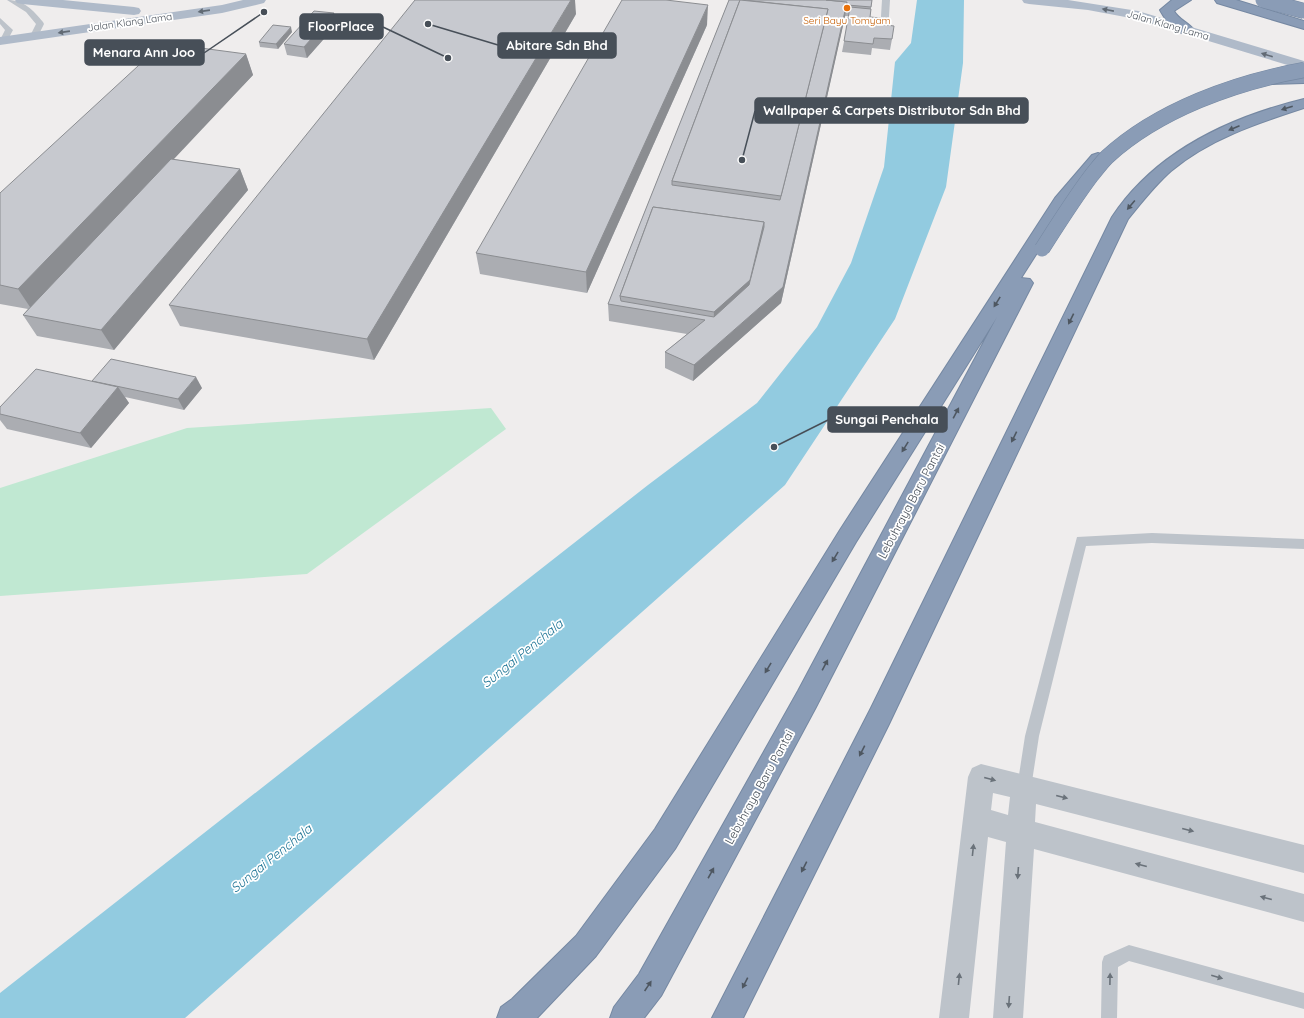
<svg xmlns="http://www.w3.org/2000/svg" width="1304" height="1018" font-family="Quicksand,sans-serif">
<rect width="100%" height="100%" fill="#efeded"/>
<path fill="#c0e8d2" d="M491,408L506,429L307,574L0,596V488L187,428Z"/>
<path fill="#92cbe0" d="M917,0H964L963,63L946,187L895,319L785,485L185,1018H0V993L648,485L757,403L817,327L851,263L884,167L895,62L911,43Z"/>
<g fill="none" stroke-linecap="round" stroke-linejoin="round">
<defs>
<g id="motorway">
<path d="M1172,0H1191L1174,11C1179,20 1188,22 1194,30L1192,33C1177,37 1166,21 1160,10Z"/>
<path d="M1215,0H1236L1304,21V29L1217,3Z"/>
<path d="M1304,75V83L1267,84L1262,83L1260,80L1262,77L1267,76Z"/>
<path d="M1304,99V108C1258,123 1209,139 1171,171C1155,185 1142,202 1128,219L889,724L743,1018H712L871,708L1112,217C1155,152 1230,117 1304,99Z"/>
<path d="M1098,153L1104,155L1106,158L1070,201L1021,278L1030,279L1033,283L816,707L661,996L644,1018H610L614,1007L639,974L798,691L997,317L856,542L675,849L596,956L537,1018H497L501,1007L512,999L576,936L655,829L840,530L1055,198L1092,155Z"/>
</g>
</defs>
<use href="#motorway" stroke="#7588a2" stroke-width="2"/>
<g fill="#bdc3ca" fill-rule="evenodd">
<path d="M7,0C24,0 33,10 43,22L44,24L37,38L30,36L36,24L26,12Z"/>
<path d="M882,0H890L888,33L884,35L880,33Z"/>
<path d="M0,18L13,30L6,43H0V40L5,30L0,24Z"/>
<path d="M1152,533L1304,539V549L1152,543L1086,546L1039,736L1031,788L1029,793L1024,795L1019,793L1017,788L1025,736L1077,537Z"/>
<path d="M1129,945L1304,993V1009L1129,961L1118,967L1117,1018H1101L1102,962L1104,956Z"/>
</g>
<path fill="#bdc3ca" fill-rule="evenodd" d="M981,764L1304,845V873L1036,804L1035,822L1304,894V922L1034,849L1023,1018H993L1006,842L988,837L969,1018H939L968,777L972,768ZM993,793L1010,797L1008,815L991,810Z"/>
<g fill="#afbac9" fill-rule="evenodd">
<path d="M15,0H63L134,7L139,8L141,11L139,14L134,15L22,4L17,3Z"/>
<path d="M243,0H266L264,3L222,13L0,45V37L222,5Z"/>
<path d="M1022,0H1068L1138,11L1304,61V70L1136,19L1088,10L1029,4L1024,3Z"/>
</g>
<use href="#motorway" fill="#8a9cb6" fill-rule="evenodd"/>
<defs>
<g id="motorway-bridge">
<path d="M1263,0L1304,11"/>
<path d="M1042,249C1058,224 1073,200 1091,176C1096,170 1101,163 1107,157C1158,110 1236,82 1304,70"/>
</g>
</defs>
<use href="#motorway-bridge" stroke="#7588a2" stroke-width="16" stroke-linecap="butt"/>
<use href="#motorway-bridge" stroke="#8a9cb6" stroke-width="15"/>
</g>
<g fill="#abadb2">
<path d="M729,0H872L870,17L879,24L892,39L890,50L872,48L871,55L842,52L849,16H845L781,303L693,381L665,368V352L687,334L609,321L608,304Z"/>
<path d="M334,13L337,24L307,58L287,55L284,44Z"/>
<path d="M576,14L374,360L180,326L169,305Z"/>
<path d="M707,25L587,293L480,274L476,253Z"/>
<path d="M292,32L278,49L260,47L259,42Z"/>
<path d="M246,54L253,75L173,159L240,169L248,190L114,350L37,336L23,315L28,309L0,304V193Z"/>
<path d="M92,381L202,388L184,410L125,397L129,403L91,448L7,429L0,420V407L93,382Z"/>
</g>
<g fill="#8b8d91">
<path d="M571,0H575L576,14L374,360L367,339Z"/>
<path d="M847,2L845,17L781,303L693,381L694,365L783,287Z"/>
<path d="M708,5L707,25L587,293L586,272Z"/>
<path d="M334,13L337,24L307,58L304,47Z"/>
<path d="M291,27L292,32L278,49L276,44Z"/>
<path d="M246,54L253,75L32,310L18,289Z"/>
<path d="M240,169L248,190L114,350L101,330Z"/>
<path d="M764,222L762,243L747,301L713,333L714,312Z"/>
<path d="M196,377L202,388L184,410L178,399Z"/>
<path d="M118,387L129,403L91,448L80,433Z"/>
</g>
<g fill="#c7c9cf" stroke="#8b8d91" fill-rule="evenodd">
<path d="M415,0H571L367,339L169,305Z"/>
<path d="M622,0H666L708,5L586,272L476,253Z"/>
<path d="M729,0H740L672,181V185L780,200L828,9L743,0H826L847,2L783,287L694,365L665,352L705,320L608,304ZM653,207L764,222V227L749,285L714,317L621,301L620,296Z"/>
<path d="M740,0L828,9L781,196L672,181Z"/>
<path d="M826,0H872L871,7L847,5V2Z"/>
<path d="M850,7L871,9L870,17L881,18L879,24L894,26L892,39L874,38L873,44L844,41Z"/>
<path d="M314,11L334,13L304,47L284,44Z"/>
<path d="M273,25L291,27L276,44L259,42Z"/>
<path d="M163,43L246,54L18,289L0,285V193Z"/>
<path d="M171,159L240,169L101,330L23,315Z"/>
<path d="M653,207L764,222L750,280L714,312L620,296Z"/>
<path d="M111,359L196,377L178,399L92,381Z"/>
<path d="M36,369L118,387L80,433L0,414V407Z"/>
</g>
<defs><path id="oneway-solid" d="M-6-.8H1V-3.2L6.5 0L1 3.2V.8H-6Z"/></defs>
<g fill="#616a74">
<use href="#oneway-solid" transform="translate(1108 10) rotate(-169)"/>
<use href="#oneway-solid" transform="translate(204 11) rotate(172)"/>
<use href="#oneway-solid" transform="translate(64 32) rotate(172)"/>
<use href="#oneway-solid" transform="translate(1267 55) rotate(-163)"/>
</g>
<g fill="#4e5761">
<use href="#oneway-solid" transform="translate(1287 108) rotate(163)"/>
<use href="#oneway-solid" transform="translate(1234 128) rotate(157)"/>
<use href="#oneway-solid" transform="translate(1131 205) rotate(130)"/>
<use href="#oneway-solid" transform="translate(997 302) rotate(122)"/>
<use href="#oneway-solid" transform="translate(1071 319) rotate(116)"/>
<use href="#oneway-solid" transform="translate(956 413) rotate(-62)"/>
<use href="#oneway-solid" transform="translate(1014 437) rotate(116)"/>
<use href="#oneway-solid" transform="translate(905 447) rotate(122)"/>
<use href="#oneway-solid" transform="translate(835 557) rotate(121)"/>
<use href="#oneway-solid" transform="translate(825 665) rotate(-62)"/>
<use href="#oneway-solid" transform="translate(768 668) rotate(121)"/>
<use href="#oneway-solid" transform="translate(862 751) rotate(117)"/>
<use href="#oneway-solid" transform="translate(804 867) rotate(117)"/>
<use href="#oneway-solid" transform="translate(711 873) rotate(-61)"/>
<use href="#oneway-solid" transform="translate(745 983) rotate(117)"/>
<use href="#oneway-solid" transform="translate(648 986) rotate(-56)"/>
</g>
<g fill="#6a727a">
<use href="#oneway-solid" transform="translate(990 779) rotate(15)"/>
<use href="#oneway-solid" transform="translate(1062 797) rotate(14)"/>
<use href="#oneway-solid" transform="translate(1188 830) rotate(14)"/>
<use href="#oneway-solid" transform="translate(973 850) rotate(-84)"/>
<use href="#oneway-solid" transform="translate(1141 865) rotate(-165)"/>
<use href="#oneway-solid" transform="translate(1018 873) rotate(94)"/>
<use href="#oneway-solid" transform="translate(1266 898) rotate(-165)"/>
<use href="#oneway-solid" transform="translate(1217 977) rotate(16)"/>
<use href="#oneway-solid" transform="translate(959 979) rotate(-84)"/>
<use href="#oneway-solid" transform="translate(1110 979) rotate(-89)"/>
<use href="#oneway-solid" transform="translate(1009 1002) rotate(94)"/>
</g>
<circle fill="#e8710a" stroke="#fff" stroke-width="1.5" cx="847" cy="8" r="4"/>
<g text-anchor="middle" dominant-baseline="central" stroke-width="3.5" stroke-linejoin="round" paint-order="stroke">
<g font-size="10" fill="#c56008" stroke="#fff">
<text x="847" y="20">Seri Bayu Tomyam</text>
</g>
<g font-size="10" fill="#474f58" stroke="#fff">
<text transform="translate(130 22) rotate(-8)">Jalan Klang Lama</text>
<text transform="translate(1168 25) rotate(16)">Jalan Klang Lama</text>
</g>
<g font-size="12" fill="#474f58" stroke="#fff">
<text transform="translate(911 501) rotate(-62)">Lebuhraya Baru Pantai</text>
<text transform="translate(759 787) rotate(-61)">Lebuhraya Baru Pantai</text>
</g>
<g font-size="13" font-style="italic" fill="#1d7495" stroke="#fff">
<text transform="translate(522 653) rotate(-39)">Sungai Penchala</text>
<text transform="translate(271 858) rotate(-39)">Sungai Penchala</text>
</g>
</g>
<path fill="none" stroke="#474f58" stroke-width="1.5" d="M448 58L383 27M428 24L498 45M264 12L204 53M742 160L755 111M774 447L828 420"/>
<g fill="#474f58" stroke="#fff" stroke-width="1.5">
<circle cx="448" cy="58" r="4"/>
<circle cx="428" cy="24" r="4"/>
<circle cx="264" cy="12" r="4"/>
<circle cx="742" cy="160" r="4"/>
<circle cx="774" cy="447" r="4"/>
</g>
<g fill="#474f58" stroke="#474f58" stroke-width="1.5">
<rect x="300" y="14" width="83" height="25" rx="4"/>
<rect x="498" y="33" width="118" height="25" rx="4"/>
<rect x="85" y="40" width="119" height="25" rx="4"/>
<rect x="755" y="98" width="273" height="25" rx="4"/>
<rect x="828" y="407" width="119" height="25" rx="4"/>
</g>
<g font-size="13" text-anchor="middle" font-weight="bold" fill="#fff">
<text x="341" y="31">FloorPlace</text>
<text x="557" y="50">Abitare Sdn Bhd</text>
<text x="144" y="57">Menara Ann Joo</text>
<text x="892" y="115">Wallpaper &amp; Carpets Distributor Sdn Bhd</text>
<text x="887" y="424">Sungai Penchala</text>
</g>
</svg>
